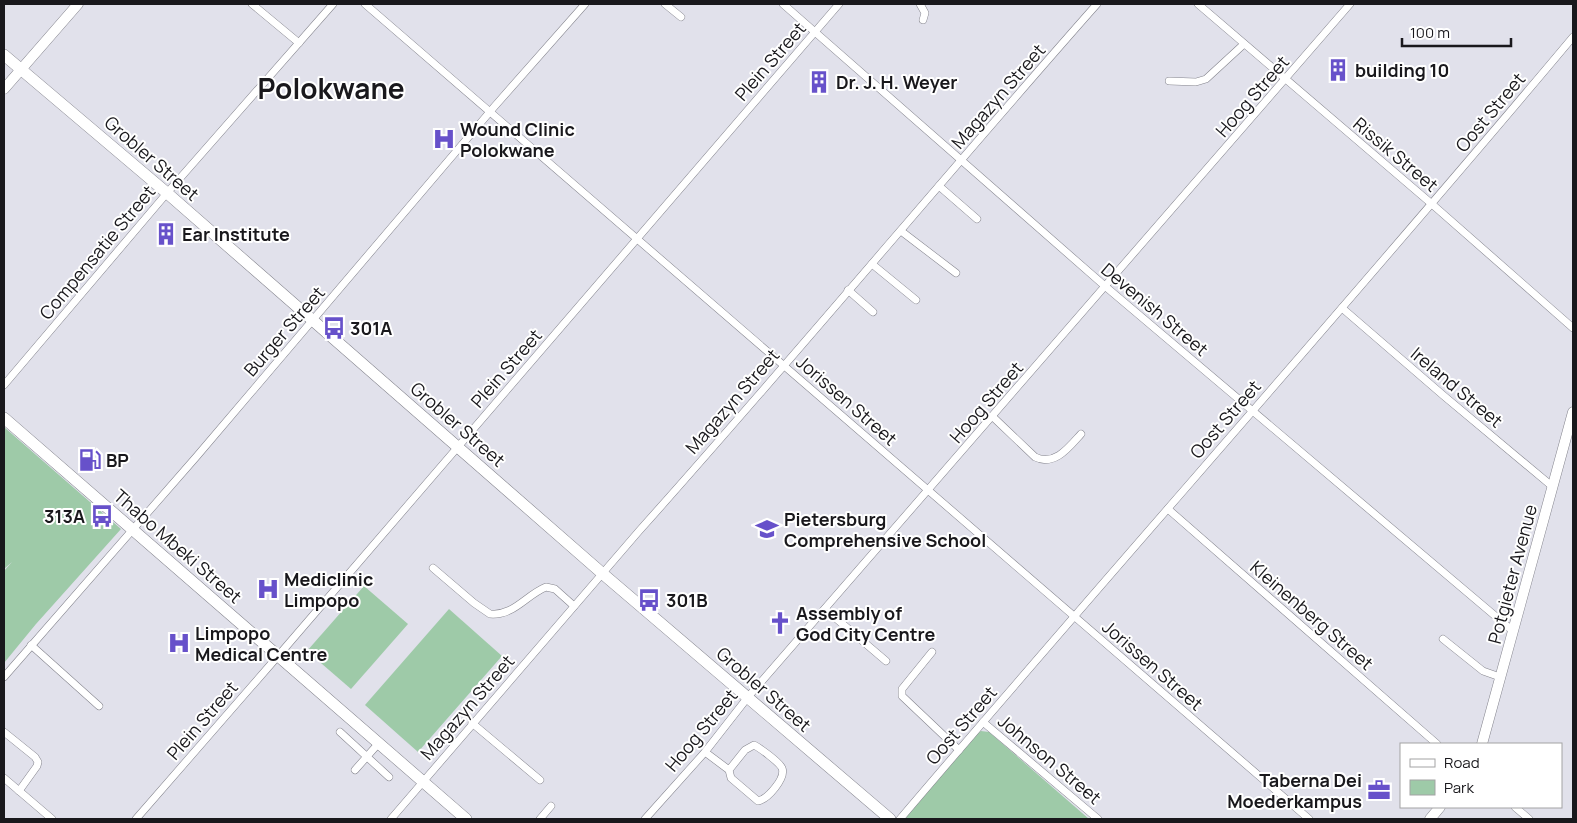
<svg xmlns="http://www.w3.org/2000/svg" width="1577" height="823" font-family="Manrope,sans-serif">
<rect width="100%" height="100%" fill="#e1e1eb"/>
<g fill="#9ecaa8">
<path d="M4,427L121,529L36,624L4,663V571L12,562L4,569Z"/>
<path d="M364,586L408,624L351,689L307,651Z"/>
<path d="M449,609L502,656L418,752L365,705Z"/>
<path d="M981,731L989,732L1089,819H906L907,815L975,735Z"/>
</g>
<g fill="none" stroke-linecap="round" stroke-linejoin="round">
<defs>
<g id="street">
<path d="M252,4L299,43"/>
<path d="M365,4L1309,819"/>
<path d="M665,4L681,17"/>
<path d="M783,4L1106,287L1513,631"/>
<path d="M920,4L925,13L923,20"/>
<path d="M1198,4L1433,205L1573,328"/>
<path d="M1169,81L1196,82L1206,79L1244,44"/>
<path d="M939,186L977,219"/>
<path d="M901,231L956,273"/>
<path d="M872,264L916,300"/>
<path d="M848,290L873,312"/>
<path d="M1342,308L1444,396L1553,487"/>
<path d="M4,385L167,193L333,4"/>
<path d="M993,417L1035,457C1055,467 1070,446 1081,434"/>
<path d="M1168,509L1437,744"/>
<path d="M433,568L474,603L490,614C514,616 526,595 546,587L555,589L574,606"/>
<path d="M825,609L886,661"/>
<path d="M1443,639L1483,671L1500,677"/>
<path d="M31,645L99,706"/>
<path d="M932,652L902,689V696L959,750"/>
<path d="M4,677L197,456L494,107L585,4"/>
<path d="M983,722L1098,819"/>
<path d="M472,723L540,780"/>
<path d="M4,732L35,757L38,762L37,766L19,791"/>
<path d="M340,732L389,777"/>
<path d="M705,752L729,770L731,778L758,801C768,799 786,778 782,768C779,762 760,748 754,745L745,750L729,770"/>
<path d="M355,770L378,744"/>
<path d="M4,778L52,819"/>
<path d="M1515,807L1529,819"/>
<path d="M136,819L278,656L839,4"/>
<path d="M391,819L639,531C794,358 943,178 1097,4"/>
<path d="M540,819L551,806"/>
<path d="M645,819L705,752L748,697L1350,4"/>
<path d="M900,819C1123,557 1352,301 1573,37"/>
</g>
<g id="secondary">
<path d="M4,89L78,4"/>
<path d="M1482,744L1573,412"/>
<path d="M1430,819L1440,807"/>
</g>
<g id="primary">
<path d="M4,55L167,193L603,574L890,819"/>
<path d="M4,418L466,819"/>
</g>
</defs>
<use href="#street" stroke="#84848d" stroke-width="8"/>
<use href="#secondary" stroke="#84848d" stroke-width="11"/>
<use href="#primary" stroke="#84848d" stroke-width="12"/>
<use href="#street" stroke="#fff" stroke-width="7"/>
<use href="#secondary" stroke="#fff" stroke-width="10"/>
<use href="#primary" stroke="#fff" stroke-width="11"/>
</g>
<defs>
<symbol id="building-bare" viewBox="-9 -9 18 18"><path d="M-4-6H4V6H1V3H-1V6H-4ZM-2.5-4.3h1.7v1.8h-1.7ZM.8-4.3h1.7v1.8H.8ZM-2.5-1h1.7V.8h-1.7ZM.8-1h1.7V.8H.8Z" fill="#6751ca" stroke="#fff" stroke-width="2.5" paint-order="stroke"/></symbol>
<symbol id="hospital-bare" viewBox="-9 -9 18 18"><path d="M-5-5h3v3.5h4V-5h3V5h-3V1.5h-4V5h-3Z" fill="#6751ca" stroke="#fff" stroke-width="2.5" paint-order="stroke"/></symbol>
<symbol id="bus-bare" viewBox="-9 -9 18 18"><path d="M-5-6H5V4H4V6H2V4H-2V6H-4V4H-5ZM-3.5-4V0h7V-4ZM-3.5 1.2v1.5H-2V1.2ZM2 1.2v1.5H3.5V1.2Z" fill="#6751ca" stroke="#fff" stroke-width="2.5" paint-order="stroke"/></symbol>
<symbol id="fuel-bare" viewBox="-9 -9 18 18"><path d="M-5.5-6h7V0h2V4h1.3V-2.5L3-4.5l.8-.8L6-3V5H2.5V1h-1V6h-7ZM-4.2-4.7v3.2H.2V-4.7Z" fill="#6751ca" stroke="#fff" stroke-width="2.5" paint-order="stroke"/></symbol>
<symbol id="school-bare" viewBox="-9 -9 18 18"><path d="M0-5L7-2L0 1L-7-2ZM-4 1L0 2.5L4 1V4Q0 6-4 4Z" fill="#6751ca" stroke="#fff" stroke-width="2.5" paint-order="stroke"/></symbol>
<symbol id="church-bare" viewBox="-9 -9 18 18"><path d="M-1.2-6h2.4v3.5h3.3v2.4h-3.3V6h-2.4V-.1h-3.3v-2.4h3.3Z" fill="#6751ca" stroke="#fff" stroke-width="2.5" paint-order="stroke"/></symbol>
<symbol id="office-bare" viewBox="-9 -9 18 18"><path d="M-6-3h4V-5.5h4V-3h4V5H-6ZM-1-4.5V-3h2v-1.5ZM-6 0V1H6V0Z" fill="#6751ca" stroke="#fff" stroke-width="2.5" paint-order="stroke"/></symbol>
</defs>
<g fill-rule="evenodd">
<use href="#building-bare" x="1322" y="54" width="32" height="32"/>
<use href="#building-bare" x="803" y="66" width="32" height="32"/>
<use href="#hospital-bare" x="428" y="123" width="32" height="32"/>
<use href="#building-bare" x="150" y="218" width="32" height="32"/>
<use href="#bus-bare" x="318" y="312" width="32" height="32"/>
<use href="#fuel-bare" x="74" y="444" width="32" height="32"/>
<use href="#bus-bare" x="86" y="500" width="32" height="32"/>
<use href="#school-bare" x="751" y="513" width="32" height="32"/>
<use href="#hospital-bare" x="252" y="573" width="32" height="32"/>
<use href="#bus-bare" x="633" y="584" width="32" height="32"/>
<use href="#church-bare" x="764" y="607" width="32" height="32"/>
<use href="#hospital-bare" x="163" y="627" width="32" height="32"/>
<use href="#office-bare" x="1363" y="774" width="32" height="32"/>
</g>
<g text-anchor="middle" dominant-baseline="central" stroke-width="4" stroke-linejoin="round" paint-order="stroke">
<g font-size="18" fill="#19181c" stroke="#fff">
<text transform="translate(770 61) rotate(-49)">Plein Street</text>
<text transform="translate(998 96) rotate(-49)">Magazyn Street</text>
<text transform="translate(1252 96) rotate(-49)">Hoog Street</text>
<text transform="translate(1490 112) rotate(-50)">Oost Street</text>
<text transform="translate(1396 154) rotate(40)">Rissik Street</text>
<text transform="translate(152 158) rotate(41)">Grobler Street</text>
<text transform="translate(97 252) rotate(-50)">Compensatie Street</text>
<text transform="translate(1155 309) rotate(40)">Devenish Street</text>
<text transform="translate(284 331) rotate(-49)">Burger Street</text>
<text transform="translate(506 368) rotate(-49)">Plein Street</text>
<text transform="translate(1457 387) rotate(40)">Ireland Street</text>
<text transform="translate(847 400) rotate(41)">Jorissen Street</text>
<text transform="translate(732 401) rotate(-49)">Magazyn Street</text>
<text transform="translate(986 402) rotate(-49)">Hoog Street</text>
<text transform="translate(1225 419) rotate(-49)">Oost Street</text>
<text transform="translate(458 424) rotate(41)">Grobler Street</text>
<text transform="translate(178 546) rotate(41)">Thabo Mbeki Street</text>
<text transform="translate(1512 574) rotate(-75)">Potgieter Avenue</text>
<text transform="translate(1312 615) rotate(41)">Kleinenberg Street</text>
<text transform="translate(1153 665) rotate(41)">Jorissen Street</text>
<text transform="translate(764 689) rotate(41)">Grobler Street</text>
<text transform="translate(467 707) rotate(-49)">Magazyn Street</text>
<text transform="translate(202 720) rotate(-49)">Plein Street</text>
<text transform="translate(961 725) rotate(-49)">Oost Street</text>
<text transform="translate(701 730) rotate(-50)">Hoog Street</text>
<text transform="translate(1050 759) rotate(40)">Johnson Street</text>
</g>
<g font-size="18" font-weight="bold" fill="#19181c" stroke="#fff" text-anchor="start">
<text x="1355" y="70">building 10</text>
<text x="836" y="82">Dr. J. H. Weyer</text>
<text x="460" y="129">Wound Clinic<tspan x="460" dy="21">Polokwane</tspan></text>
<text x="182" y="234">Ear Institute</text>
<text x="350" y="328">301A</text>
<text x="106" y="460">BP</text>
<text x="85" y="516" text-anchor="end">313A</text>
<text x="784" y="519">Pietersburg<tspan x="784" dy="21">Comprehensive School</tspan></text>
<text x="284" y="579">Mediclinic<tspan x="284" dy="21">Limpopo</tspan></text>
<text x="666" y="600">301B</text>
<text x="796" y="613">Assembly of<tspan x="796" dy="21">God City Centre</tspan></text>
<text x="195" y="633">Limpopo<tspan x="195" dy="21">Medical Centre</tspan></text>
<text x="1362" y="780" text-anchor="end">Taberna Dei<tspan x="1362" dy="21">Moederkampus</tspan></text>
</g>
<g font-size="28" font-weight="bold" fill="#19181c" stroke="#fff">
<text x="331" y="88">Polokwane</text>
</g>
</g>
<rect width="1577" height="823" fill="none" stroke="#19181c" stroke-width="10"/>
<rect x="1400" y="743" width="162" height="65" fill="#ffffff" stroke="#a3a3a4"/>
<rect x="1410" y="759" width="25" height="8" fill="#ffffff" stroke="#a3a3a4"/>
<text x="1444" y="768" font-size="15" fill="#19181c">Road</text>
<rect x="1410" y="780" width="25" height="15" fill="#9ecaa8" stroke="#a3a3a4"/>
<text x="1444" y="793" font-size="15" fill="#19181c">Park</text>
<path d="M1402 38v8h109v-8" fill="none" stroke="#19181c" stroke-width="2.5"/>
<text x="1410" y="38" font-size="15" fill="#19181c" stroke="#ffffff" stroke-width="4" paint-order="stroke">100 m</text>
</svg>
